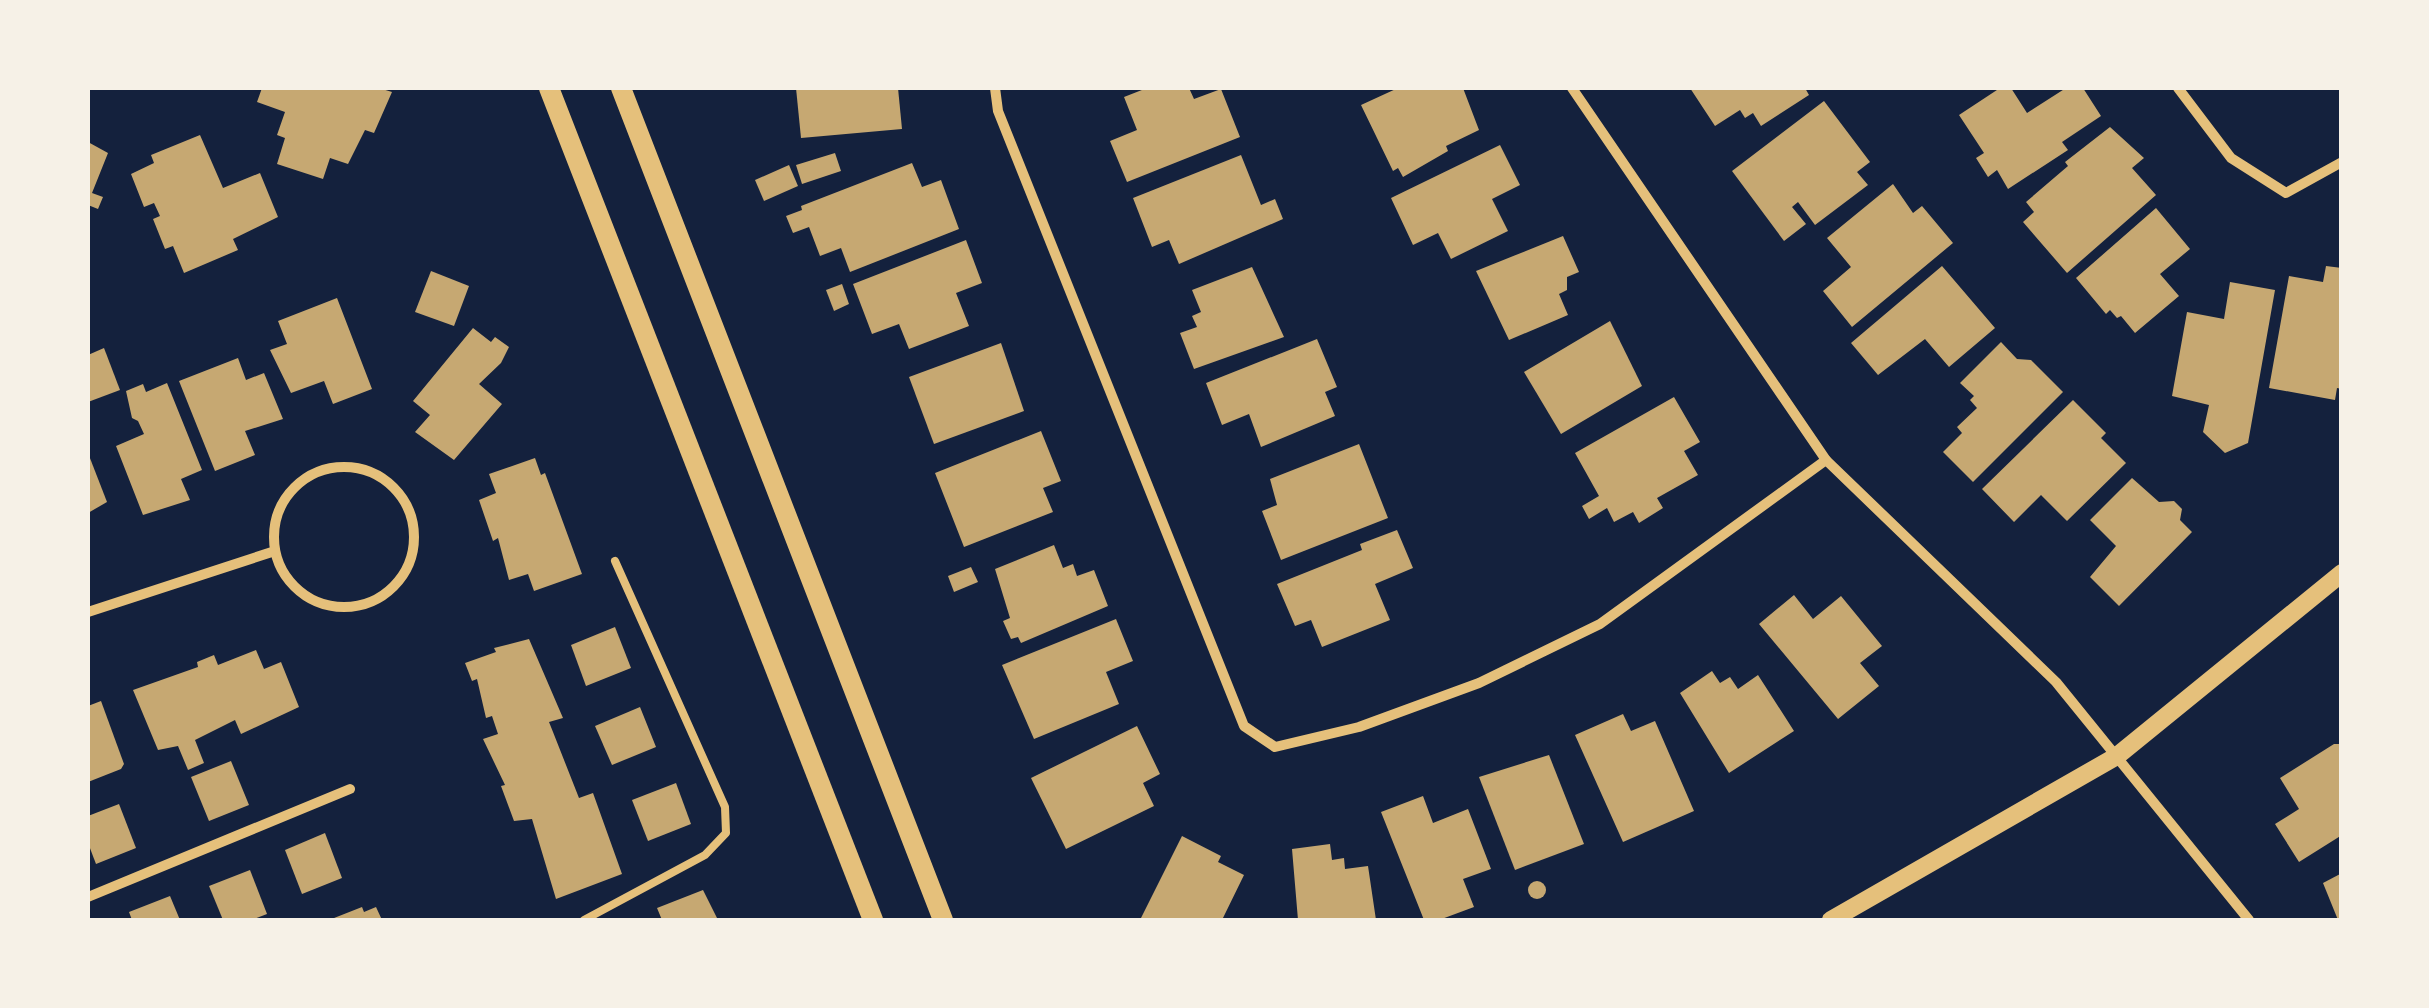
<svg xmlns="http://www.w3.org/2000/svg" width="2429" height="1008" font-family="'Source Sans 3',sans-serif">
<rect width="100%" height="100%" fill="#14213d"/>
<g fill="#c6a872">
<path d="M262,88H379L392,92L374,133L365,130L348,164L330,158L323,179L277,164L285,138L277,135L285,112L257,102Z"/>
<path d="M796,88H898L902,129L801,138Z"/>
<path d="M1147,88H1189L1194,99L1221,89L1240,137L1127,182L1110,141L1137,130L1124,97Z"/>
<path d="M1398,88H1463L1479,130L1446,146L1448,151L1403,177L1398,168L1393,171L1361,105Z"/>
<path d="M1690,88H1805L1809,95L1761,126L1753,113L1745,118L1740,110L1715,126Z"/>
<path d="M2000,88H2011L2027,113L2066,88H2083L2101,116L2062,142L2068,150L2008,189L1997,170L1988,177L1976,158L1984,153L1959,115Z"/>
<path d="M1824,101L1870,162L1857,172L1868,185L1815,225L1798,202L1792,207L1806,224L1784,241L1732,171Z"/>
<path d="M2110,127L2144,158L2132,168L2156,195L2067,273L2023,222L2034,212L2026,202L2068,166L2065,162Z"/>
<path d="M200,135L223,188L260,173L278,217L233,239L238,250L184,273L173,246L165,249L153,219L160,216L154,203L144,207L131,174L154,163L151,155Z"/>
<path d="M88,142L108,153L92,193L103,197L98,209L88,205Z"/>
<path d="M1500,145L1520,185L1492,199L1508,231L1451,259L1438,233L1413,245L1391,198Z"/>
<path d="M835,153L841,171L802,184L796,165Z"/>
<path d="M1241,155L1261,205L1275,199L1283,219L1179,264L1169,240L1152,247L1133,198Z"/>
<path d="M912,163L922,187L941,180L959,229L850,272L841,248L820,256L809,227L793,233L786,216L802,210L801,206Z"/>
<path d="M789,165L798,186L764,201L755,180Z"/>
<path d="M1893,184L1913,213L1922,206L1953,243L1852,327L1823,291L1851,267L1827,238Z"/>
<path d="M2156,208L2190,249L2160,274L2179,296L2135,333L2121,316L2117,318L2110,310L2106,314L2076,278Z"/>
<path d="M1563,236L1579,272L1567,277V290L1559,294L1568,315L1509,340L1476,271Z"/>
<path d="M966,240L982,283L956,293L969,326L909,349L899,324L872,334L853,284Z"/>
<path d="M1942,266L1995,328L1949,367L1925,339L1878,375L1851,343Z"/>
<path d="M2326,266L2342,268V389L2337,388L2335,400L2269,388L2289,276L2323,282Z"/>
<path d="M1252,267L1284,337L1194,369L1180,333L1197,327L1192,316L1201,312L1192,290Z"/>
<path d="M431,271L469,286L454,326L415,312Z"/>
<path d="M2230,282L2275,290L2248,443L2225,453L2203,432L2209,405L2172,396L2187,312L2224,319Z"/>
<path d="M842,284L849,304L834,311L826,290Z"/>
<path d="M337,298L372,389L333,404L324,381L291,393L270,350L287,344L278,321Z"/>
<path d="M1610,321L1642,386L1561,434L1524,372Z"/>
<path d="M473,328L491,342L495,337L509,347L501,363L479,384L502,404L454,460L415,432L430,415L413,401Z"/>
<path d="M1317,339L1337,387L1325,392L1335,416L1261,447L1249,414L1222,425L1206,383Z"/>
<path d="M2001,342L2017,359L2031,360L2063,392L1973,482L1943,452L1962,433L1957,427L1977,408L1970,400L1974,396L1960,383Z"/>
<path d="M1001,343L1024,411L934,444L909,377Z"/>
<path d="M104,348L120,390L88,402V355Z"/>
<path d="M238,358L246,380L264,373L283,419L245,431L255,455L215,471L179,381Z"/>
<path d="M167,383L202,470L181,479L190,500L143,515L116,446L144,434L138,421L132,418L126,391L143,384L146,392Z"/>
<path d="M1674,397L1700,442L1684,451L1698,475L1657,498L1663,508L1639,523L1633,512L1614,522L1607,508L1589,519L1582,506L1599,496L1575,453Z"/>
<path d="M2073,400L2106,433L2101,438L2126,463L2067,521L2041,495L2014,522L1982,489Z"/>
<path d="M1041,431L1061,481L1043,488L1053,512L964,547L935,473Z"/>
<path d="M1359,444L1388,518L1281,560L1262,511L1277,505L1270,479Z"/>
<path d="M88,453L107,502L88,513Z"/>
<path d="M535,458L541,475L545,473L582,574L534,591L528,574L509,580L498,538L493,541L479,500L496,493L489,474Z"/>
<path d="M2132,478L2159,502L2174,501L2182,509L2180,520L2192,532L2119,606L2090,577L2116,546L2090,520Z"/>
<path d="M1397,530L1413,568L1375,584L1390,620L1322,647L1311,620L1295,626L1277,584L1362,550L1360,544Z"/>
<path d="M1054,545L1063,568L1073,564L1077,576L1094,570L1108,606L1021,643L1018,637L1011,639L1003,621L1010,618L995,569Z"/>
<path d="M971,567L978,582L954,592L948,576Z"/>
<path d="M1794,595L1813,619L1841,596L1882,646L1860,663L1879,686L1838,719L1759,624Z"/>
<path d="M1116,619L1133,661L1106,672L1119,704L1034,739L1002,665Z"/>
<path d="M615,627L631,668L586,686L571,645Z"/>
<path d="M529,639L563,718L549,722L553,732L579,798L593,793L622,874L556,899L532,819L514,821L501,786L505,785L483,739L498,734L492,716L486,718L477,679L472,681L465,663L496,652L494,648Z"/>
<path d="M256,650L264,669L281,662L299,707L241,734L235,720L195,740L204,763L188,770L178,746L158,750L133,690L198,667L197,662L214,655L218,665Z"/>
<path d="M1712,671L1720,683L1730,677L1738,689L1758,675L1794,731L1729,773L1680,693Z"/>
<path d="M101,701L124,764L121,769L88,782V706Z"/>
<path d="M640,707L656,747L612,765L595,726Z"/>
<path d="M1623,714L1631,731L1655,721L1694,811L1623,842L1575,735Z"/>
<path d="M1137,726L1160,774L1143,783L1154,806L1066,849L1031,778Z"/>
<path d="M2334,744H2342V835L2299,862L2275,824L2299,809L2280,778Z"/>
<path d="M1549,755L1584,844L1515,870L1479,777Z"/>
<path d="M231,761L249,805L209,821L191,777Z"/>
<path d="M676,783L691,824L648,841L632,800Z"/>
<path d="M1423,796L1433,823L1468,809L1491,869L1463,879L1474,907L1439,920H1424L1381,812Z"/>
<path d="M119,804L136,848L96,864L88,843V816Z"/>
<path d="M325,833L342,878L302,894L285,850Z"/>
<path d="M1182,836L1221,856L1218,862L1244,875L1222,920H1140Z"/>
<path d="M1330,844L1332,860L1344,858L1345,869L1368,866L1376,920H1298L1292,849Z"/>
<path d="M250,870L267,914L251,920H223L209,886Z"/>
<path d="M2342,873V920H2338L2323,883Z"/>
<circle cx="1537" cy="890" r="9"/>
<path d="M703,890L718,920H662L657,908Z"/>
<path d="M170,896L180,920H132L129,912Z"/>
<path d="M362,907L364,912L376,907L382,920H329Z"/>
</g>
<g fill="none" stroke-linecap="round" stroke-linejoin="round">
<path stroke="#e5c07b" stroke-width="8" d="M584,920L705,855L726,833L725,807L615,561"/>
<g stroke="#e5c07b" stroke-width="10">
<path d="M995,88L998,111L1244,726L1275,747L1359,727L1479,683L1600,624L1826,460"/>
<path d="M1572,88L1826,460L2056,682L2249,920"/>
<path d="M2178,88L2231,158L2286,193L2342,162"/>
<circle cx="344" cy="537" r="70"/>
<path d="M88,612L275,551"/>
<path d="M88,897L350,789"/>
</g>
<path stroke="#e5c07b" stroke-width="18" d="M1831,920L2117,756L2342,573"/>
<g stroke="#e5c07b" stroke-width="20">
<path d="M549,88L873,920"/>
<path d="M621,88L943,920"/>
</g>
</g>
<rect width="2429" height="1008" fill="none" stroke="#f6f1e7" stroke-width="180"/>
</svg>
